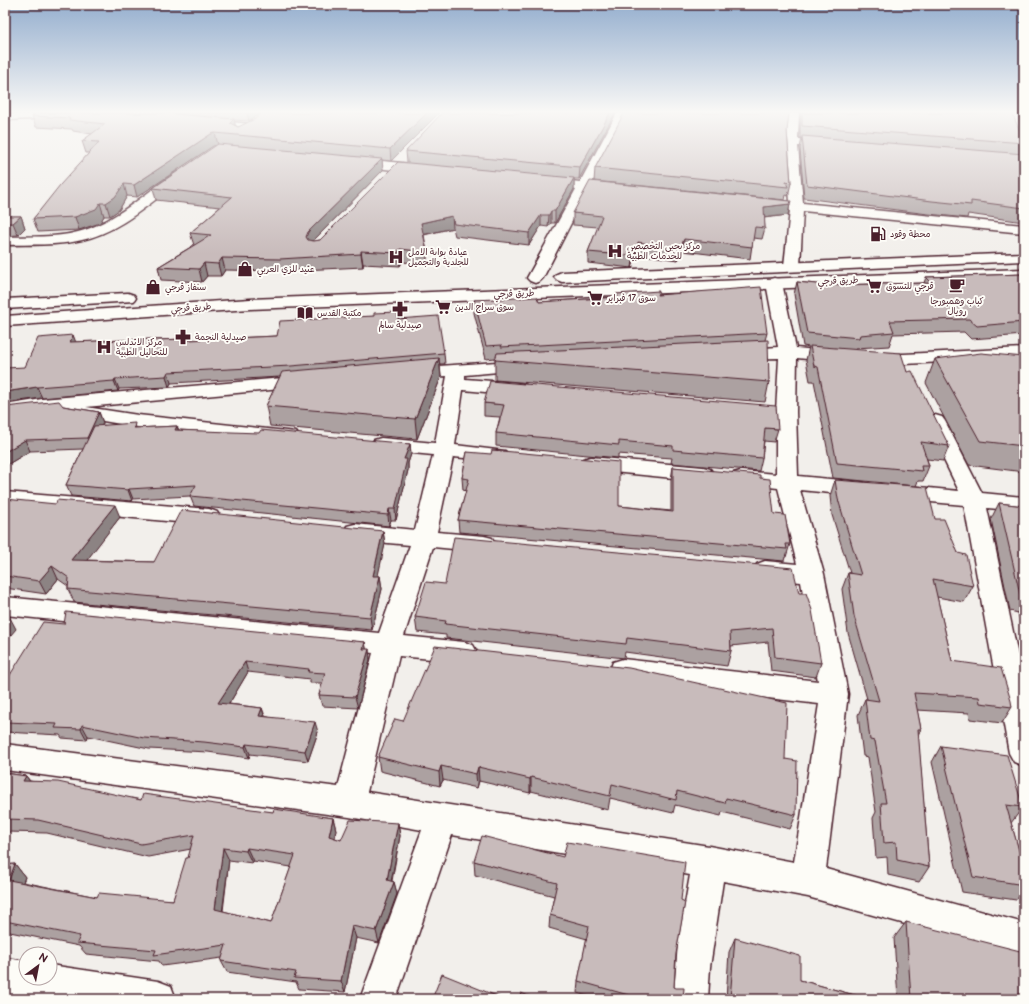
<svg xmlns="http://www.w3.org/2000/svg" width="1029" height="1004" font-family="'Balsamiq Sans','Playpen Sans Arabic',sans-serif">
<rect width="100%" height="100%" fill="#f2efeb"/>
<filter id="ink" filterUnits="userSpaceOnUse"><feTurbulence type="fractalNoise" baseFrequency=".025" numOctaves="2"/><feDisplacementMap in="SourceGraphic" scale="8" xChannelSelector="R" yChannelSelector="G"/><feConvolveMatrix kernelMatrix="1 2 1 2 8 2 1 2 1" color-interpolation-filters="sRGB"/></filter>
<g filter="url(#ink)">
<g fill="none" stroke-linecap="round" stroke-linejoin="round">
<defs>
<g id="minor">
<path d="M66,113L67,115L66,117L62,118L5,120V114Z"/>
<path d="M617,113H628L592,183L622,186L623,189L622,192L617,193L588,190L543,278L540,281L535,283L530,281L527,278L576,189L544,186L540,185L538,182L540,179L544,178L580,182Z"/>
<path d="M789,113H799L798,139L831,142L835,143L837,145L835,147L831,148L798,146L803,203L1024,225V233L803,211L800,266L797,269L792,271L787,269L784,266L790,210L761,207L756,206L754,203L756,200L761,199L790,202L786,142Z"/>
<path d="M206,120L252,124L257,127L252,130L202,125L201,123L202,121Z"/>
<path d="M352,158L422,165L426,166L428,169L426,172L422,173L348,165L346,162L348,159Z"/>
<path d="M179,172L183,173L185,176L183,179C152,201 120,232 82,240C57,246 30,244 5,245V237C29,236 55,238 78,232C112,224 146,193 175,173Z"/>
<path d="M774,278L780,280L782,283L796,348L837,352L843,353L846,357L843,361L837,362L797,358L796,412L798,476L862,482L870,484L873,489L870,494L862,496L800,490L824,574L848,694L826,869L1024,923V957L808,897L723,881L710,967L708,999H672L674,967L690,875L452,835L396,999H360L422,830L349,817L5,770V744L338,787L373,653L5,615V597L379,633L410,545L355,540L347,538L344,532L347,526L355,524L415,530L433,455L381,450L374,448L371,444L374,440L381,438L435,443L447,376L410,378L404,377L401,373L404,369L410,368L524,360L530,361L533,365L530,369L465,375V379L519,383L526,385L528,389L526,393L519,395L463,390L455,445L505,451L508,455L505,459L498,461L453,457L437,532L484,536L492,538L496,544L492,550L484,552L433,547L404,636L464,642L473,645L477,652L473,659L464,662L399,656L367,792L709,846L794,862L819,704L623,681L613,678L610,670L613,662L623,659L818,681L801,582L765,579L757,576L753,570L757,564L765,561L797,564L778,488L733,483L730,478L733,473L741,471L776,474V412L779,358L740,359L734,358L731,354L734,350L778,347L766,283L768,280Z"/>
<path d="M1024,348V358L904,364H873L867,363L864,359L867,355L873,354H904Z"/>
<path d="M306,376L313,378L315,382L313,386L86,407L138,415L296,432L299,436L296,440L289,442L138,427L68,415L65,411L67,409L5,417V405L42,399Z"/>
<path d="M935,415L942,417L945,421L982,493L1024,497V511L987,508L1024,684V766L1014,762L1009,753L964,505L898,499L890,497L887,492L890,487L898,485L959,491L925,421L928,417Z"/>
<path d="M590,457L703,467L710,469L714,474L710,479L703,481L583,469L580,464L583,459Z"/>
<path d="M5,492L209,509L217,512L220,517L217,522L209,525L5,506Z"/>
<path d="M5,958L26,961V978H50V965L158,981L171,986L176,999H38L5,994Z"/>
</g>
<g id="highway">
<path d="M1024,253V261L562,282L557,280L554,277L557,274L562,272Z"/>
<path d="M1024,269V279L250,309L5,326V316L250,299Z"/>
<path d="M128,293L134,295L136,298L134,301L5,309V299Z"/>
</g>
</defs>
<use href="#minor" stroke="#4a1f2b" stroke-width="3"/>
<use href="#highway" stroke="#4a1f2b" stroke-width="3"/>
<use href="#minor" fill="#fdfcf7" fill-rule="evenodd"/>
<use href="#highway" fill="#fdfcf7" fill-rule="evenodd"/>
</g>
<g fill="#aca1a1" stroke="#4a1f2b" fill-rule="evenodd">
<path d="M36,113H261L249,121L234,120L235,125L238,127L439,113L391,161L382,160L383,170L313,241H314L320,240L407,162L406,151L615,113L579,179H574V189L555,223H551L548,227L541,226L529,245L455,236L453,228L424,235L427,252V264L402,262L400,266L363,264V267L282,271L225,270L221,276H207L202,282L161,280L158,267L194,245L190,233L220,207L156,200L153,188L217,145L213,146L137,197L127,196L119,210L110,216H104L100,223L79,230L38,232L33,219L89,153H86L82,141L92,134L73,131L72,129L36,127L32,116Z"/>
<path d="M800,113H1012L1021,134L1024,137V222L968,214L967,218L928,214L804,198L800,148L802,138H800Z"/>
<path d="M1017,113H1024V128Z"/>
<path d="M787,131L791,183L788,196L786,195L785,200L594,181L595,168Z"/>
<path d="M790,204L788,215L764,218L765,228L762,239L753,238L750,259L683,251L678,260L636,254L632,268L588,263V252L598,227L573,225V213Z"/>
<path d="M5,216H21L25,228L18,235L5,236Z"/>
<path d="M1024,274V335L971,339L964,332L893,334L889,346L856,348V350L907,372L949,446L943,461L927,459L929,466L923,481H918L916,486L833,478L814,381H810L806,360L809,347L803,346L794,294L797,282L826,285L924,283L926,277Z"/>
<path d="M616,294L658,295L767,333L765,340L769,382L765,402L495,380V358L486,359L474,313V300L539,302L616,297Z"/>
<path d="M398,312L399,319L444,353L445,364H440L441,377L417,439L270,426L266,406L280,377L171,383L169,387L119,389L118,391L42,398L25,367L73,335L75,342L154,339L155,340L188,339L189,340L277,336L374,316Z"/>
<path d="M1024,357V472L969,465L926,383L935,359Z"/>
<path d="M484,403L778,429L774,442L764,441L762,458L759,471L671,463L672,458L618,454V458L496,446V433L500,417L484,416Z"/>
<path d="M63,406L99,412L103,423L102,425L137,428L177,426L179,430L410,444L411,454L408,463V470L396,520H391L389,526L194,506L190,496L133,499L132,501L71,496L66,485L83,449L30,451L5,466V407Z"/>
<path d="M467,452L619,506L671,511V479L673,467L760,478L774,514L790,544L786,557H785L784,561L459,532L458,520L466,491L463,490L462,478Z"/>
<path d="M835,480L935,519L958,553L973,586L964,602L937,597L952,661L1012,707L1002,723L970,719L969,713L917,710L921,729L918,735L929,867L919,882L888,875L887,857L876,858L873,818L876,812L868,757L863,756L858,715L865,699H867L848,633L842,589L848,573H850L832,515L830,496Z"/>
<path d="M5,499L120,517L86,560L154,562L383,531L385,544L377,576H380L382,589L372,630L74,602L68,589V586L58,579L46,594L5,588Z"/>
<path d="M999,503L1024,506V632L1022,631L1018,613L1010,611L991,519Z"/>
<path d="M445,584L799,593L821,663L816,677L771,671L768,642L731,646V651L727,666L625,652L624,658L446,638V635L417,632L415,617Z"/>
<path d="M64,624L365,642L366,649L370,660L358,708L322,706L319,695L322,683H310V679L248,672L229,704L262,708L265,716L318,732L308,761L250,754L249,758L208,752L149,749L88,736L87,740L62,738L60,735L5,732V683Z"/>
<path d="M403,721L785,759L796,815L790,829L722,812L721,816L675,805L673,813L610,798L608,810L531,791L530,793L479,781L477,788L443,780L440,786L380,771L378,757Z"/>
<path d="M941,746L1023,807L1011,823L1024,868V891L1016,900L962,892L932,762Z"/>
<path d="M5,773L26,776L30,781L141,800L333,818L336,830L335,838L341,840L398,823L400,836L392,881L394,882L397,894L379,943L356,938L345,992L299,989L296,982L227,972L221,961L222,958L162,966L159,961L86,954L79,946L5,931V865L15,864L25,877L23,882L97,897L173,900L188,858L191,849L148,857L47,833L8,832L5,837ZM229,860L252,863L253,861L291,867L271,923L223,911Z"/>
<path d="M474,861L681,900L674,987L683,999H598L577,993L578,981L587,939L549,928L550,915L554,896L475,875Z"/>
<path d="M906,922L1024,999H898L894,938Z"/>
<path d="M735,938L800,980L869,999H726L729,952Z"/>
</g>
<g fill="#8c8383" stroke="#4a1f2b">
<path d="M247,113H261L249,121Z"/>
<path d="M427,113H439L391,161L390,149Z"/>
<path d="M610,113H615L579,179L580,167Z"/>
<path d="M234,119L236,130L230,123Z"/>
<path d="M215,133L218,145L213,146L137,197L134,185L211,134Z"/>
<path d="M382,159L383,170L310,244L306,237L308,232Z"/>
<path d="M574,178V189L555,223V211Z"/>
<path d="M124,184L127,196L119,210L110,216L106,203Z"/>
<path d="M100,203L104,216L100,223L79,230L75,217Z"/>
<path d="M790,204L788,215L762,218L764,207Z"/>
<path d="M551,211V223L548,227L549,215Z"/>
<path d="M541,215V226L529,245V233Z"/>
<path d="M21,216L25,228L18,235L13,223Z"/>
<path d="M452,216L453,228L422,235L421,223Z"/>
<path d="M684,239L683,251L678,260L680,249Z"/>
<path d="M5,241L7,246L5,249Z"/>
<path d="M638,242L636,254L632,268L634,256Z"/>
<path d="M400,249L402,262L400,266L398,253Z"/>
<path d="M361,251L363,264V267L361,254Z"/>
<path d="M222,258L225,270L221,276L218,264Z"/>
<path d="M204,263L207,276L202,282L199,269Z"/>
<path d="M73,335L77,345L70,342Z"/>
<path d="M439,358L441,377L417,439L415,419Z"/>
<path d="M168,372L171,383L169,387L166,376Z"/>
<path d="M115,379L119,389L118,391L114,381Z"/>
<path d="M37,387L42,398L5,403V392Z"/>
<path d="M99,412L103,423L91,448L87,438Z"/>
<path d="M177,426L180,436L175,430Z"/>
<path d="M25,440L30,451L5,466V452Z"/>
<path d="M410,444L411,454L408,463V470L396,520L395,509L404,459Z"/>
<path d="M129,489L133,499L132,501L128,490Z"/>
<path d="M115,505L120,517L77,573L71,560Z"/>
<path d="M389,509L391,520L389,526L388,515Z"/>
<path d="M383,531L385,544L375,589L373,576Z"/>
<path d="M52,566L58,579L46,594L39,581Z"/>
<path d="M380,576L382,589L372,630L370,617Z"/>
<path d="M8,614L16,629L5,642V618Z"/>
<path d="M365,642L367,653L363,649Z"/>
<path d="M369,649L370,660L358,708L355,697Z"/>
<path d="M245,662L248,672L223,714L218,703Z"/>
<path d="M262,708L265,719L259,716Z"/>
<path d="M315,722L318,732L308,761L305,751Z"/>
<path d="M82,725L88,736L87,740L81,729Z"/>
<path d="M246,744L250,754L249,758L245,747Z"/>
<path d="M441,766L443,780L440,786L439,772Z"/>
<path d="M478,767L479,781L477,788L476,774Z"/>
<path d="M26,776L35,789L23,781Z"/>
<path d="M531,777V791L530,793V779Z"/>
<path d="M333,818L336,830L332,849L329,836Z"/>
<path d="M398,823L400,836L389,892L387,880Z"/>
<path d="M5,827L8,832L5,837Z"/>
<path d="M223,848L229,860L221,921L215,909Z"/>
<path d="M247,848L253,861L252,863L246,851Z"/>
<path d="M15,864L25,877L19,892L9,880Z"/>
<path d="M394,882L397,894L379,943L376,931Z"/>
<path d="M352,926L356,938L345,992L341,981Z"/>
</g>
<g fill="#c8bbbb" stroke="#4a1f2b" fill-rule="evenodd">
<path d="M36,113H163L234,119L230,123L238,127L255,119L262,113H427L390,149L215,133L211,134L134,185L124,184L115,197L106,203H100L96,209L75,217L33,219L60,185L99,142L82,141L105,124L69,120L70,118L32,116Z"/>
<path d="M442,113H610L580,167L406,151Z"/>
<path d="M624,113H789L787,131L791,183L786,182L788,187L595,168Z"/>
<path d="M802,113H1012L1021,134L1024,137V143L802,126Z"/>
<path d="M802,136L1024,154V208L971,201V205L932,201L807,185Z"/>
<path d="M218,144L382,159L308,232L306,237L308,240L314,241L320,240L398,162L574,178L555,211H551L549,215H541L529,233L454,224L452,216L421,223L427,252L400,249L398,253L361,251V254L280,259L222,258L218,264L204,263L199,269L158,267L211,235L190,233L232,197L153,188Z"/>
<path d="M590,181L791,201L790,204L764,207L765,228L755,227L752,247L684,239L680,249L638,242L634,256L588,252L602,216L573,213Z"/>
<path d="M5,216H21L13,223H5Z"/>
<path d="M1024,274V322L977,326L969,319L890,321L894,332L860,335L859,338L807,333L797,282L826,285L932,283L926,277Z"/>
<path d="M761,287L767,333L501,347L502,345L486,346L474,300L537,297L539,302L618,297L616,294L659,291L657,295Z"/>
<path d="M398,312V319L438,316L444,353L291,366L168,372L166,376L115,379L114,381L37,387L5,392V368L25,367L38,338L73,335L70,342L154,339V340L188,339V340L277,336L280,321L374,316V313Z"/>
<path d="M768,340L769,382L495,360L497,353Z"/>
<path d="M810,346L901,353L907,372L912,371L949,446L921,442L929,466H921L922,471L837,463L818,367L814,366Z"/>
<path d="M981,353L1024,357V446L980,441L935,359Z"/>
<path d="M439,358L415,419L266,406L282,372Z"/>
<path d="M490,381L776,406L778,429L765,428L762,458L673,450V446L619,441V445L496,433L504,405L484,403Z"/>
<path d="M59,401L63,406L99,412L87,438L25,440L5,452V407Z"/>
<path d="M135,423L134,428L177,426L175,430L259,433L261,430L410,444L404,459H407L395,509H389L388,515L190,496L196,485L129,489L128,490L66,485L94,426Z"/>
<path d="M492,450L619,462V506L673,512V467L760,475V478L770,479L774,514L785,515L790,544H786L787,549L458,520L469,479L462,478L467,452L491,454Z"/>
<path d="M835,480L927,487L935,519H944L958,553L966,555L973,586L933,579L952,661L1001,668L1011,701L1012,707L980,703L979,697L914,693L921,729H918L929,867L897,860L896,842L884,843L881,803H886L875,741L870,740L865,699L879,701L854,616L848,573L861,575L838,499Z"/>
<path d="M5,499L56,504L57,500L115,505L71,560L154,562L181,510L383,531L373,576H380L370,617L68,589L69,578L52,566L39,581L5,576Z"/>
<path d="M999,503L1024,506V595L1020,594Z"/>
<path d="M454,537L793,568L799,593H806L812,610L821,663L775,657L772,628L730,632L731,651L627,638L626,644L445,624L446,621L415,617L426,582L445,584Z"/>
<path d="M66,612L365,642L363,649H369L355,697L319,695L325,673L308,672L309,669L245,662L218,703L262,708L259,716L315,722L305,751L246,744L245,747L204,742L144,738L82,725L81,729L55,728L57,724L5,722V683L43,622L64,624Z"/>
<path d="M435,646L629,668L787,703L785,759L797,761L796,815L726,798L725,803L677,791L676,800L612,784L610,796L531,777L530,779L478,767L476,774L441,766L439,772L378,757L395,719L403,721Z"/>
<path d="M941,746L1007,755L1023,807L1006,805L1024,868V885L973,877Z"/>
<path d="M5,773L26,776L23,781L58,782L141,800L143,794L273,812L274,809L333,818L329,836L341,840L350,820L398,823L387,880L394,882L376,931L352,926L341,981L294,978L296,972L221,961L226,945L154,955L156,950L77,943L80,936L5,921V865L15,864L9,880L97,897L99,893L173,900L186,858H188L194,835L141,844L38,820L5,819ZM223,848L246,851L247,848L295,855L271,923L215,909Z"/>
<path d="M482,836L563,857L567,842L685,862L681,900L685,902L676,954L674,987L676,988H684L683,999H643L578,981L589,926L550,915L557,883L474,861Z"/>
<path d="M906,922L1024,952V999H911Z"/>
<path d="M735,938L800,956V980L869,999H730Z"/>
<path d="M442,974L504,999H432Z"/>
<path d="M521,993L537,999H519Z"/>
</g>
</g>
<linearGradient id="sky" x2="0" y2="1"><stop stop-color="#94aece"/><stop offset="0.44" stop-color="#f9f8f6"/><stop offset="1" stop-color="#f9f8f6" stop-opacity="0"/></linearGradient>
<rect width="1029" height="254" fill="url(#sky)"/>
<defs>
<symbol id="fuel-bare" viewBox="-9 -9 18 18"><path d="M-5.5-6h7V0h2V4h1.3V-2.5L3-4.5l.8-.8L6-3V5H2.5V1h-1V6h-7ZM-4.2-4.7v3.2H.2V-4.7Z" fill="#4a1f2b" stroke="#fdfcf7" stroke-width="2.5" paint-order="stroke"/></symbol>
<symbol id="hospital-bare" viewBox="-9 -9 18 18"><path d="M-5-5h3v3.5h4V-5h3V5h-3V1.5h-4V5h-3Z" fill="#4a1f2b" stroke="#fdfcf7" stroke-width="2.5" paint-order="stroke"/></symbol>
<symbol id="shop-bare" viewBox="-9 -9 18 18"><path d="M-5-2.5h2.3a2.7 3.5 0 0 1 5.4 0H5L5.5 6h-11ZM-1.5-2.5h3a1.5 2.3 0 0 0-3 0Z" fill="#4a1f2b" stroke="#fdfcf7" stroke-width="2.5" paint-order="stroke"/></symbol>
<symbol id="cafe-bare" viewBox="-9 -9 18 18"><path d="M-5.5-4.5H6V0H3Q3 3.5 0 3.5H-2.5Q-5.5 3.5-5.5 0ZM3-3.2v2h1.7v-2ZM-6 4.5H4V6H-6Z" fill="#4a1f2b" stroke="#fdfcf7" stroke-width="2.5" paint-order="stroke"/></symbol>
<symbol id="supermarket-bare" viewBox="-9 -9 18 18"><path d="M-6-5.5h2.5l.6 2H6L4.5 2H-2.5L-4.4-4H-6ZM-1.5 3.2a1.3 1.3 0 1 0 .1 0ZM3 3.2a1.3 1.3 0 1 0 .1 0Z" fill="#4a1f2b" stroke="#fdfcf7" stroke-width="2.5" paint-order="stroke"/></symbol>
<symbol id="pharmacy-bare" viewBox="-9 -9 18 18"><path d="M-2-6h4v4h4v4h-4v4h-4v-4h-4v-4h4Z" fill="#4a1f2b" stroke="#fdfcf7" stroke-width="2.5" paint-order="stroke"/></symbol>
<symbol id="library-bare" viewBox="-9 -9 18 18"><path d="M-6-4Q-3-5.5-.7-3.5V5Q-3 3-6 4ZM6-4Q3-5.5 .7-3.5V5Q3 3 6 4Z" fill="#4a1f2b" stroke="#fdfcf7" stroke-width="2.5" paint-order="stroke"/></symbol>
</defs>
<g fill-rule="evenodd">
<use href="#fuel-bare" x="867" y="223" width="22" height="22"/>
<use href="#hospital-bare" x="604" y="240" width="22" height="22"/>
<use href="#hospital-bare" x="385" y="246" width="22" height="22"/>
<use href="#shop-bare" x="234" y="258" width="22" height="22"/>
<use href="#cafe-bare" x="946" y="274" width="22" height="22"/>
<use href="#supermarket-bare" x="863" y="275" width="22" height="22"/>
<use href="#shop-bare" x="142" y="276" width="22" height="22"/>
<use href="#supermarket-bare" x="584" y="287" width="22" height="22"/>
<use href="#supermarket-bare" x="432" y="296" width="22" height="22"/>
<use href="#pharmacy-bare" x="389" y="298" width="22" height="22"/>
<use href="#library-bare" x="294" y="302" width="22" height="22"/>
<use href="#pharmacy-bare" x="172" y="326" width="22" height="22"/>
<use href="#hospital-bare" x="93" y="336" width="22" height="22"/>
</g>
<g text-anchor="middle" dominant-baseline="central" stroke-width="4" stroke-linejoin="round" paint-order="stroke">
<g font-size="9" fill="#4a1f2b" stroke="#fdfcf7" text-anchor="start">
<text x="890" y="234">محطة وقود</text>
<text x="627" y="246">مركز يحيى التخصصي<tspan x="627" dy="10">للخدمات الطبية</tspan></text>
<text x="408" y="252">عيادة بوابة الامل<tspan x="408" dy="10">للجلدية والتجميل</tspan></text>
<text x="257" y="269">عنيد للزي العربي</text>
<text x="886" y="286">قرجي للتسوق</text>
<text x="165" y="287">سنفاز قرجي</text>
<text x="607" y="298">سوق 17 فبراير</text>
<text x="957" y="301" text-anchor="middle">كباب وهمبورجا<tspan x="957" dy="10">رويال</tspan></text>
<text x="455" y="307">سوق سراج الدين</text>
<text x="317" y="313">مكتبة القدس</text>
<text x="400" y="325" text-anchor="middle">صيدلية سالم</text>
<text x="195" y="337">صيدلية النجمة</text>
<text x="116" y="342">مركز الاندلس<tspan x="116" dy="10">للتحاليل الطبية</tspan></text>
</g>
<g font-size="9" fill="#4a1f2b" stroke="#fdfcf7">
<text transform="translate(838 281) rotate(-2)">طريق قرجي</text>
<text transform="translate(514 294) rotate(-2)">طريق قرجي</text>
<text transform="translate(191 308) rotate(-4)">طريق قرجي</text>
</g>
</g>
<rect width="1029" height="1004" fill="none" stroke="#fdfcf7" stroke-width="20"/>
<rect x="10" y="10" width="1009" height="984" fill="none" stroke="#4a1f2b" stroke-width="1.5" filter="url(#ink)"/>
<g transform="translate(38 966) rotate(32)"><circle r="19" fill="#fdfcf7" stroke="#b5a4a5"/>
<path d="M0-3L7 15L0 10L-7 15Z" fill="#4a1f2b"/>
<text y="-6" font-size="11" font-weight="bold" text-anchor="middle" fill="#4a1f2b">N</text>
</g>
</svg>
